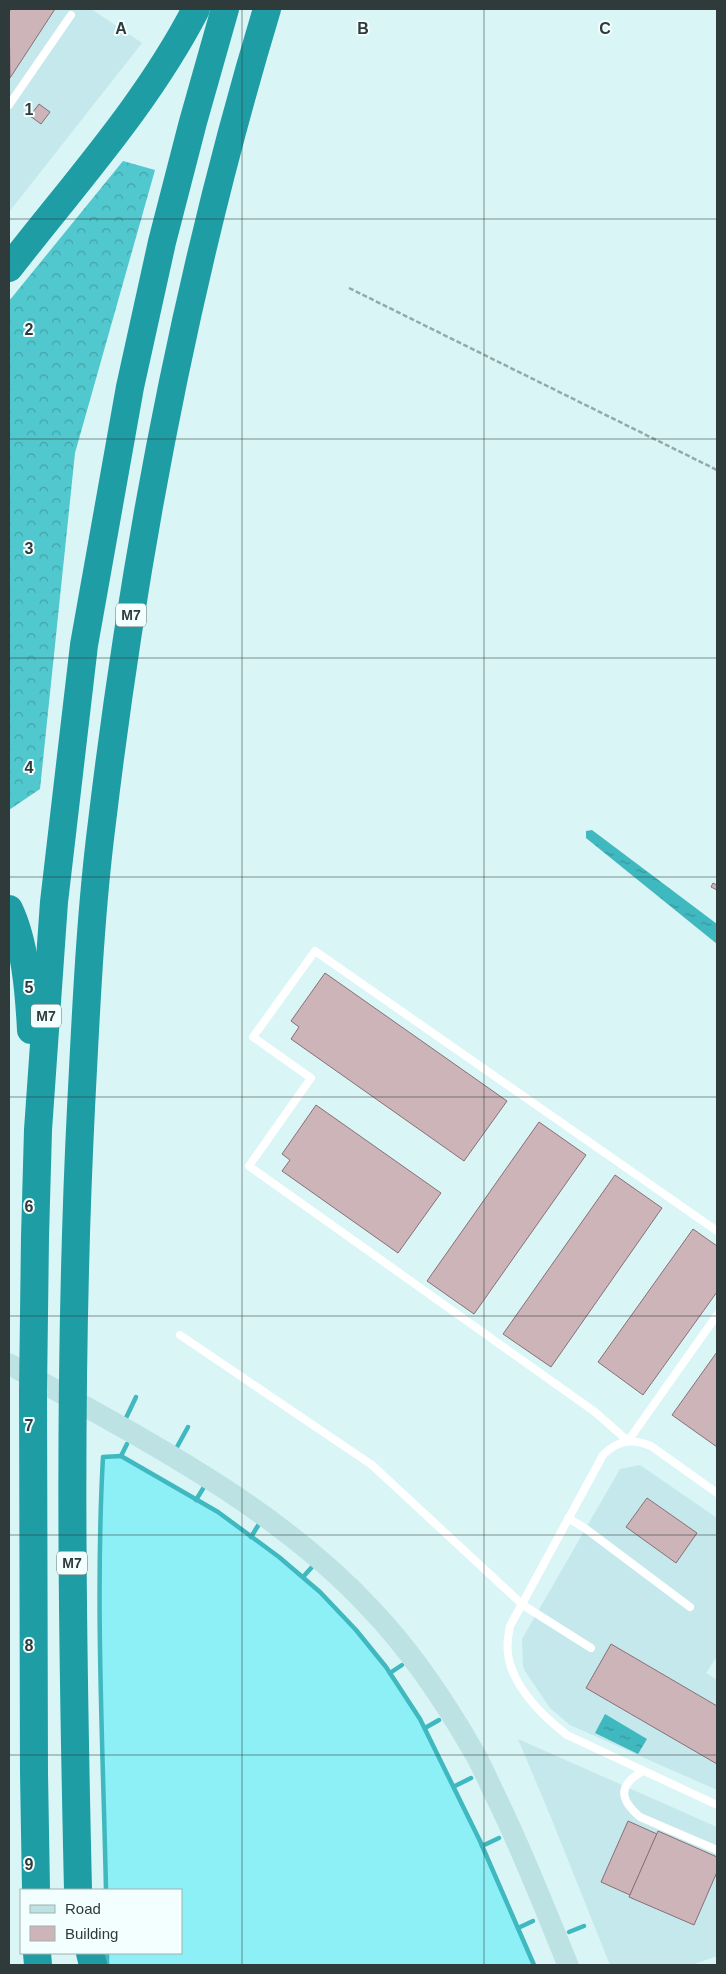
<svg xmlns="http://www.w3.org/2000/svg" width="726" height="1974" font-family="Arial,sans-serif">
<defs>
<pattern id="forest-crowns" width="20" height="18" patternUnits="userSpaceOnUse" patternTransform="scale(1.25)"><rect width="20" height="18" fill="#51c7ce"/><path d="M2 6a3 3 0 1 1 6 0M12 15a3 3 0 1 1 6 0" fill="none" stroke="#44a3a8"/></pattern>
<pattern id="water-ripples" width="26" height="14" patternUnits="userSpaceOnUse" patternTransform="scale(1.25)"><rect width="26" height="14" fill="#3fb8bf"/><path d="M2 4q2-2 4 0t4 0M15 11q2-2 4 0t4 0" fill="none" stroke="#35979c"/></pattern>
</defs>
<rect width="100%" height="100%" fill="#d9f5f6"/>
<g fill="#c4e8eb">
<path d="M9,9H91L142,43L9,212Z"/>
<path d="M640,1465L717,1518V1656L706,1673L717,1680V1790L570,1725L550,1708L525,1671L523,1666L522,1639L620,1469Z"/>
<path d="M518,1739L717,1827V1956L692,1965H610L552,1820Z"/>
</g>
<path fill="#8cf0f6" d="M121,1456L218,1512L279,1557L320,1592L356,1630L386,1667L420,1719L480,1841L534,1965H107V1953H181V1890H106C103,1746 95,1601 103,1457Z"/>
<path fill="url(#forest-crowns)" d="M123,161L155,170L75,453L40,789L9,810V301Z"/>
<g fill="url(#water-ripples)">
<path d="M592,830L717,924V944L586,838V831Z"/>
<path d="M605,1714L647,1739L638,1754L595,1733Z"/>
</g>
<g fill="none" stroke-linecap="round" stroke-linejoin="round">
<g stroke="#3fb8bf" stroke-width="4.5">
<path d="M126,1418L136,1397"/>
<path d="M177,1447L188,1427"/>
<path d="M121,1456L127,1444"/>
<path d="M196,1500L204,1487"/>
<path d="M251,1537L259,1524"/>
<path d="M303,1577L312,1567"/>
<path d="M390,1673L402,1665"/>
<path d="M425,1728L439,1720"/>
<path d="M455,1786L471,1778"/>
<path d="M482,1846L499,1838"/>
<path d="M106,1890C103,1746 95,1601 103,1457L121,1456L218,1512L279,1557L320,1592L356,1630L386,1667L420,1719L480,1841L534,1965"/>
<path d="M518,1928L533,1921"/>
<path d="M569,1932L584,1926"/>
<path d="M107,1953V1965"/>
</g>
</g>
<g fill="#cdb4b9" stroke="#877075">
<path d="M11,9H55L10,78L9,12Z"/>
<path d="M39,104L50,112L41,124L30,116Z"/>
<path d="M713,883L717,885V890L711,887Z"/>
<path d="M325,973L507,1101L464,1161L291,1039L299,1027L291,1021Z"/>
<path d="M316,1105L441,1193L398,1253L282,1171L290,1160L282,1154Z"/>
<path d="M539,1122L586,1155L474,1314L427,1281Z"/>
<path d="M615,1175L662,1208L551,1367L503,1334Z"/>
<path d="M693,1229L717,1246V1292L643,1395L598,1362Z"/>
<path d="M717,1352V1447L672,1415Z"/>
<path d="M647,1498L697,1533L676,1563L626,1527Z"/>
<path d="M611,1644L717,1706V1764L586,1688Z"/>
<path d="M628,1821L657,1834L630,1895L601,1882Z"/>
<path d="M658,1831L717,1857V1872L694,1925L629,1897Z"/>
</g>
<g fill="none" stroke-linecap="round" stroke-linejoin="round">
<path stroke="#94a9a9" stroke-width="2.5" stroke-dasharray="5 2.5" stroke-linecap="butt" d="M349,288L717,470"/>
<g stroke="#fff" stroke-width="8">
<path d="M9,105L71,15"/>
<path d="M717,1231L315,951L253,1037L311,1078L249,1166L595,1412L628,1441L717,1315"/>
<path d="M180,1335L372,1465L523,1605L591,1648"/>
<path d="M717,1493L651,1446C632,1438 618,1440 603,1455L510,1626C508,1637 506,1648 509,1660C516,1690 544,1717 567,1735L717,1805"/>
<path d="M568,1518L586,1529L690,1607"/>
<path d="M643,1771C618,1785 619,1799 640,1817L717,1850"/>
</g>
<path stroke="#bce2e4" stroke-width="21" d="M9,1364C133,1434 273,1503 371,1609C412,1652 446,1703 475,1754C483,1768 489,1783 496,1797C523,1852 545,1909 568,1965"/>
<g stroke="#1e9da4" stroke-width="28">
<path d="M9,268C74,184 147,104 196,9"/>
<path d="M9,909C25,942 29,992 31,1030"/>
<path d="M36,1890L34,1773L33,1391L35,1237L38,1130L54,902L84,645L130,387L162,242L193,122L225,9"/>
<path d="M78,1890C72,1629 68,1368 81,1108C86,1012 90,916 102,822C135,547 187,274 267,9"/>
<path d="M37,1953L38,1965"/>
<path d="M90,1953L93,1965"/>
</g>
</g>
<path fill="none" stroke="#2f3a3a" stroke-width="1" stroke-opacity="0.55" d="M242,9V1965M484,9V1965M9,219H717M9,439H717M9,658H717M9,877H717M9,1097H717M9,1316H717M9,1535H717M9,1755H717"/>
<g text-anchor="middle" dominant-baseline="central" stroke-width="4" stroke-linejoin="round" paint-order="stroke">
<g fill="#f3feff" stroke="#6a7575" stroke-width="1">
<rect x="116" y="603.5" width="30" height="23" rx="4"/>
<rect x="31" y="1004.5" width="30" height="23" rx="4"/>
<rect x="57" y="1551.5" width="30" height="23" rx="4"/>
</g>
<g font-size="14" font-weight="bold" fill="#2f3a3a">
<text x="131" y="615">M7</text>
<text x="46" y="1016">M7</text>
<text x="72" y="1563">M7</text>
</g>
</g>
<g font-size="16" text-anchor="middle" font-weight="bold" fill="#2f3a3a" stroke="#f3feff" stroke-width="4" stroke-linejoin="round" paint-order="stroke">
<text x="121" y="34">A</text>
<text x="363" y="34">B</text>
<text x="605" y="34">C</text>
<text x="29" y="115">1</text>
<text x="29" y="335">2</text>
<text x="29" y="554">3</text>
<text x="29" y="773">4</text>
<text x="29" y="993">5</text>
<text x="29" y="1212">6</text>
<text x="29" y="1431">7</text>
<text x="29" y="1651">8</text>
<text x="29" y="1870">9</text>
</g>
<rect width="726" height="1974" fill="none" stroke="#2f3a3a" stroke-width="20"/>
<rect x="20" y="1889" width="162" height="65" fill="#f3feff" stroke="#a5b0b0"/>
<rect x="30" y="1905" width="25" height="8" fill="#bce2e4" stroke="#a5b0b0"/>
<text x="65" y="1914" font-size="15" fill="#2f3a3a">Road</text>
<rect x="30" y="1926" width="25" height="15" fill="#cdb4b9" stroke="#a5b0b0"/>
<text x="65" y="1939" font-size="15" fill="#2f3a3a">Building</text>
</svg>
